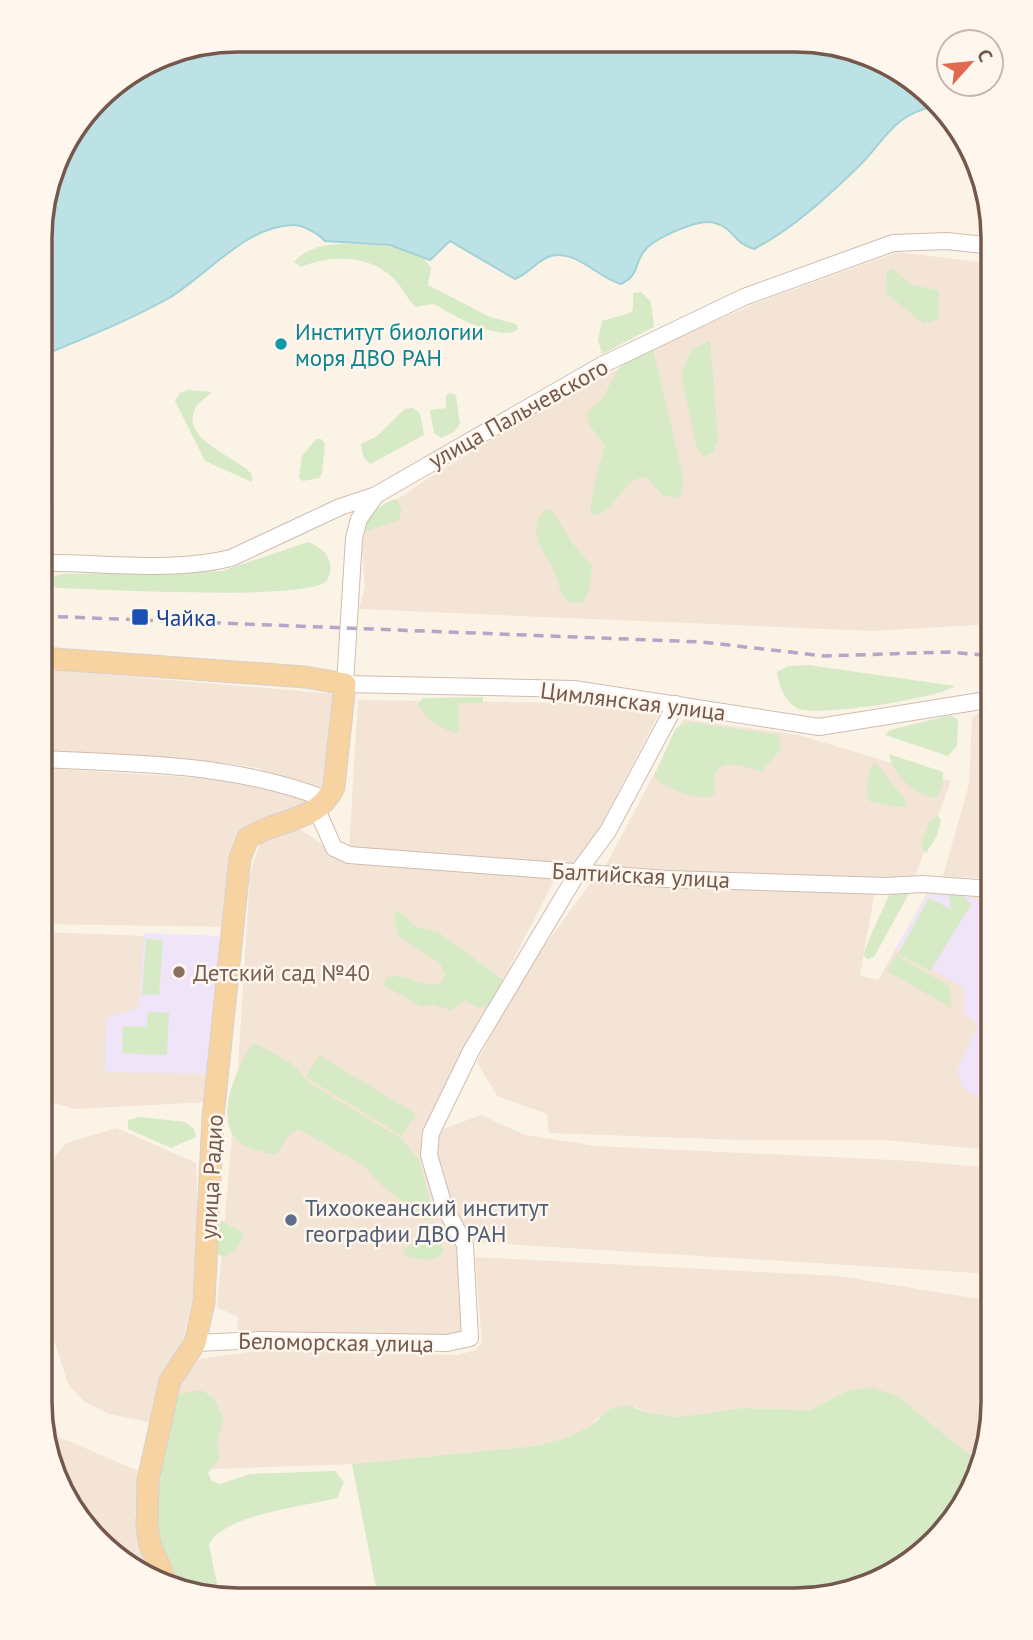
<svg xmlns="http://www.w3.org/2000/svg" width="1033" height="1640" font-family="'PT Sans',sans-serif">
<rect width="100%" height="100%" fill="#fcf3e7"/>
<g fill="#f3e4d6">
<path d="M898,252L993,264V624L872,631L359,609L365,588L361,535L375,514L429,478L508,429L670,341L754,304Z"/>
<path d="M41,669L335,694L326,788L273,776L258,768L219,762L41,753Z"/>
<path d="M358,700L574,703L658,715L580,865L349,850Z"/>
<path d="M989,705H993V879L943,876L969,784L972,718Z"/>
<path d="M683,719L799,735L951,781L913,882L603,871Z"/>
<path d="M41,768L216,779L254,784L312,799L242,832L228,927L41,924Z"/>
<path d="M297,827L336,854L555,879L425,1131L459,1249L464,1337H344L237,1330L238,1317L217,1307L238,1068L250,875L260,842Z"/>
<path d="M592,881L875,890L860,976L878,980L928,892L992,897V1150L884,1140H741L549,1133L547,1114L497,1096L477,1062L521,978Z"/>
<path d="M41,932L226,939L209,1102L75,1109L53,1103L41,1094Z"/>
<path d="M481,1115L525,1135L596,1146L913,1161L992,1168V1274L473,1242L451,1203L437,1153L438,1131Z"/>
<path d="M117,1128L196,1163L199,1243L192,1301L178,1360L153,1423L109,1414L85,1402L68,1384L54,1340L40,1244L41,1196L45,1169L66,1143Z"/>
<path d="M475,1257L838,1276L992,1301V1415L977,1457L963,1450L899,1397L847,1391L810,1410L743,1408L678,1417L650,1413L636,1407L597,1418L591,1426L565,1438L535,1446L352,1464L189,1470L178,1388L199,1359L263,1350L458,1355L475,1350L482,1343Z"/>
<path d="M40,1371L59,1437L141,1472L135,1512L145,1559L155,1574L117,1559L55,1477L40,1402Z"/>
</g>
<g fill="#f0e4f8">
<path d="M928,894L965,896L992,904V1104L964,1089L957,1071L978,1025L964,1014V988L896,949Z"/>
<path d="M144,933L219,936L206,1074L105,1072L106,1018L139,1008Z"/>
</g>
<g fill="#d6eac6">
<path d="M351,244C375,246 418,243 431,268L428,285L490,317L516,324L518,329C500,343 451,314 434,304L416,307C407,300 402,286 393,278C369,254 329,255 301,267L294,262C309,245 330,244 351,244Z"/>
<path d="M892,268L911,285L939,290V319L924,324L886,293L887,272Z"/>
<path d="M641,292L651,302L654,327L602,354L598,340L602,321L630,313L633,310V293Z"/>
<path d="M710,341L718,439L713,453L703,457L696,445L681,374L692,349Z"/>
<path d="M653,349L684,481L681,495L676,498L662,495L648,478C621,474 617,515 592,515C587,507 601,458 605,446L589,424L587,412L601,401L623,361Z"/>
<path d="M188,390L212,392C208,397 200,400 196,407C178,439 236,456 252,474V482L205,461L175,401L180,393Z"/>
<path d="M450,393L456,395L460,424L454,432L441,438L434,433L430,410L446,408V396Z"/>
<path d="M413,408L420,413L424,435L370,464L363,456L361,444L377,436L405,409Z"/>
<path d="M316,439H321L325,444L322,473L319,478L303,481L299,478L302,456Z"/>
<path d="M396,499L402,510L399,520L367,531L364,525C371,512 382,503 396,499Z"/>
<path d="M551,509L572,543L592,566L589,591L582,603L567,602C560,592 558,582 554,571C545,550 524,533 545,510Z"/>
<path d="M308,542C326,548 337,564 326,582C296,601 103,589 56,588L50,583L52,577L62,574L222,571Z"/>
<path d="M808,665L955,686C940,698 815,718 797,708C785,702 778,684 777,672L788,666Z"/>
<path d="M483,697V703H458L459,731L456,733C443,730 424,718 418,704L423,698Z"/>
<path d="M951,715L958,720L957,746L948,756L885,735L890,730Z"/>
<path d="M690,722L779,735L781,749L762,771C751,769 725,758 717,771C713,776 715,787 714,794L708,798C692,796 664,790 654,776L676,728Z"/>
<path d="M889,754L943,772V783L938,797C917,800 892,773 889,754Z"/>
<path d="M875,762L906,801V806L896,807L869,801C865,789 867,770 875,762Z"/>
<path d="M938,816L941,820L937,836L926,853L921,846L930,820Z"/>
<path d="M946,886L963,895L971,905L930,971L898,954L929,898L952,910Z"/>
<path d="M891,891L910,892L874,957L867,959L864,956C864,946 886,904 891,891Z"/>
<path d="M399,911L416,927L438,932L503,980L501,989L487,1007L478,1008L464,1000L451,1011L433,1004L421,1007L384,985L386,978C406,970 421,990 441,983L445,975L440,963L398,936L394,915Z"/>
<path d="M146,939L163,940L159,995L142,994Z"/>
<path d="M896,955L949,986L952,1008L887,971Z"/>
<path d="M148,1012L169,1013L167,1055L122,1053L123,1026L147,1027Z"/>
<path d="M255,1043L294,1065L308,1082L402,1139L419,1160L435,1219L425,1220L378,1182L363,1165L298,1129L288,1136L276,1155C264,1152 250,1150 240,1143C212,1121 237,1070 250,1046Z"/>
<path d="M319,1055L416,1114L402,1136L306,1077Z"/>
<path d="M140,1117L185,1122L194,1129L196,1137L171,1148L128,1129V1120Z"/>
<path d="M221,1220L244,1234L236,1249L223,1257L215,1253Z"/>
<path d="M422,1234L441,1244L444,1252C432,1264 419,1259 405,1256L403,1251Z"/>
<path d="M871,1387L899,1397L963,1450L977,1457L952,1522L870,1585L795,1600L378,1598L352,1464L535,1446L565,1438L591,1426L610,1409L626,1405L650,1413L678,1417L743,1408L810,1410L847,1391Z"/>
<path d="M201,1390L214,1398L224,1420L217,1442L220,1459L208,1473L212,1481L220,1484L250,1474L335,1471L344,1482L337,1498C307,1506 221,1515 209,1545L220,1598H212L183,1586C174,1571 164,1555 160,1538C150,1494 167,1442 176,1399L180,1394Z"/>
</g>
<path fill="#bce2e5" stroke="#a2d2d7" stroke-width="2" d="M238,40L833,44L916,81L935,106C891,115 885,142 856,169C825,199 792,229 754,249C733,243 734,228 715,223C699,218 655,238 645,250C633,264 641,274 621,284C597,278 575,247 548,257C536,262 528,274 515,279L450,241L430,260L390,245L325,241C319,234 302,224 292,225C245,227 207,275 169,298C128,321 84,338 42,356V213L61,150L107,90L163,55Z"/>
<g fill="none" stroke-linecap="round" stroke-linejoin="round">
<defs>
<g id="minor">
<path d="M376,495L359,519L354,538L345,684L574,689L819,727L993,699"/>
<path d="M41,563C103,562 170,573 231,558L340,507L376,495L602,365L744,297L893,243L947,241L993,246"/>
<path d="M41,759C138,764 236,763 328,800"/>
<path d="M317,810L334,848L349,855L666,879L886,886L922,884L992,889"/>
<path d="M195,1343L259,1340L447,1343L470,1338L465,1245L444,1206L429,1155L431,1133L471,1051L578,872L608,831L676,704"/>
</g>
<path id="major" d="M41,658L305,677L345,684L334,787C319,822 277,819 248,838L240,858L213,1117L204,1302L195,1343L170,1381L148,1480L147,1527L150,1545L165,1579"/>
</defs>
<use href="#minor" stroke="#d0bcb0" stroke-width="18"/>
<use href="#major" stroke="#d8d0cd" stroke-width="23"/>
<use href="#minor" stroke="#fff" stroke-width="16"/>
<use href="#major" stroke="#f8d3a2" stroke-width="21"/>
<path stroke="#b5a5c6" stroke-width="3.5" stroke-dasharray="10 7" stroke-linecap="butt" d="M41,616L702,642L824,656L949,652L993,656"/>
</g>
<circle fill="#0f9aa8" stroke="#fff7ee" stroke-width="2.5" cx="281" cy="344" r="7"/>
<rect fill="#1a4fb4" stroke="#fff7ee" stroke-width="2.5" x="131" y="608" width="18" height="18" rx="3.5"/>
<circle fill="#8d6e63" stroke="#fff7ee" stroke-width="2.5" cx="179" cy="972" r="7"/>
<circle fill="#5c6f8a" stroke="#fff7ee" stroke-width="2.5" cx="291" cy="1220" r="7"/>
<g text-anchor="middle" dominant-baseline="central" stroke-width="5" stroke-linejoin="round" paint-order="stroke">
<g font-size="23" fill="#0d838f" stroke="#fff7ee" text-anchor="start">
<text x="295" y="331">Институт биологии<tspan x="295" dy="26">моря ДВО РАН</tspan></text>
</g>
<g font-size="23" fill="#75584c" stroke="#fff7ee">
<text transform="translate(518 413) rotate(-29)">улица Пальчевского</text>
<text transform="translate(633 701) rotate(7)">Цимлянская улица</text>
<text transform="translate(641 875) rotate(3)">Балтийская улица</text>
<text transform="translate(211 1177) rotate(-87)">улица Радио</text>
<text transform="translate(336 1342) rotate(1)">Беломорская улица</text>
</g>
<g font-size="23" fill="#164399" stroke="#fff7ee" text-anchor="start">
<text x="156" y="617">Чайка</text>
</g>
<g font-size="23" fill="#785e54" stroke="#fff7ee" text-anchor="start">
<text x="193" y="972">Детский сад №40</text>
</g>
<g font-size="23" fill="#4e5e75" stroke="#fff7ee" text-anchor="start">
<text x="305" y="1207">Тихоокеанский институт<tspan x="305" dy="26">географии ДВО РАН</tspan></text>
</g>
</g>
<path d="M0 0H1033V1640H0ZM238 52H795A186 186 0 0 1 981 238V1402A186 186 0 0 1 795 1588H238A186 186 0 0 1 52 1402V238A186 186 0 0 1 238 52Z" fill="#fff7ee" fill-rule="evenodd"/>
<path fill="none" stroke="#75584c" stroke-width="3.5" d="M238 52H795A186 186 0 0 1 981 238V1402A186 186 0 0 1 795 1588H238A186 186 0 0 1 52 1402V238A186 186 0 0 1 238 52Z"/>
<g transform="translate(970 63) rotate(63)"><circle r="33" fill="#fff7ee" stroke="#c8b7ad" stroke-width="2"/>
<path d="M0-5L12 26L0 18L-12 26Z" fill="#e26850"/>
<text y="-10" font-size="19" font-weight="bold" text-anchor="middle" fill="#75584c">С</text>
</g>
</svg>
